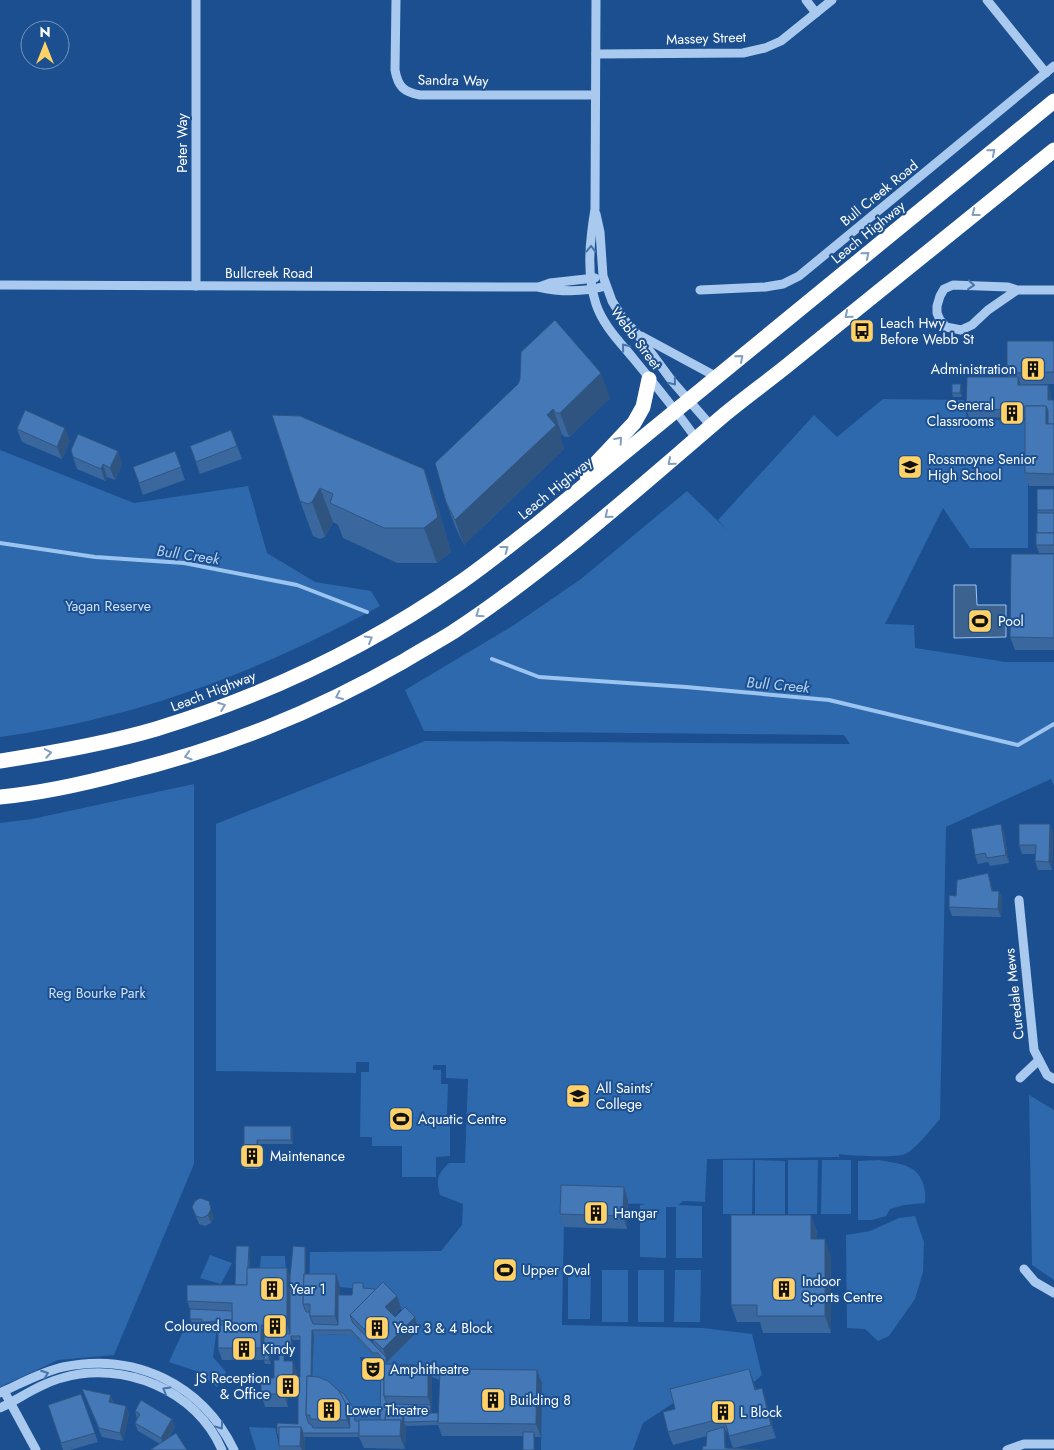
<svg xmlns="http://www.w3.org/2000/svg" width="1054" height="1450" font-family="Jost,sans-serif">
<rect width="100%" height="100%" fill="#1b4f8f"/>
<g fill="#2e69ad">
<path d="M883,399L964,400L967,419L1028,421V548H970L943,508L885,624L914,625L915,648L1006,662H1054V786L1051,779L946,827L940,1119C933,1127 915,1150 905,1154C896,1158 849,1156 839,1154V1157L707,1159L705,1202L683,1201L678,1205L702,1206V1258H676V1207H666V1258L640,1257V1205L646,1204C618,1201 592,1211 564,1219L562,1325L703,1328L752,1334L762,1375L754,1382L675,1402L643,1423L633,1450H541L542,1383L444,1382L432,1377H389L387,1362L410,1320C404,1312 397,1303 389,1296C378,1288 324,1286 309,1286L310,1252L441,1251L462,1225L463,1204L440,1195C436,1179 437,1175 449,1163H465L468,1079L446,1078V1065H433V1070H441V1084H448L447,1116H441V1122H450V1156L436,1157V1177H402V1146H372V1137H360L361,1072H369V1062H356V1073L216,1071V824L425,741L850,744L844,735L424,731L405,690L514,625L581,579L687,491L727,530L718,520L814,415L837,437Z"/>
<path d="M0,450L134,503L248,486L267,553L315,582L371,591L380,606C258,672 138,718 0,737Z"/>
<path d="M194,784V1164L114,1355L58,1360L0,1387V823L32,819Z"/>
<path d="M1029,1095L1054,1110V1280L1032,1265Z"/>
<path d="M723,1160H753L752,1214H723Z"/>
<path d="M755,1160L785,1161V1214H755Z"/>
<path d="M788,1160H818L817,1214H788Z"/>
<path d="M822,1160H851V1214H821Z"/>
<path d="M879,1160C897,1164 916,1163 923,1183C925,1191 926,1195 925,1203L904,1205L890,1209L886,1216L872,1220H858V1161Z"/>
<path d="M915,1216L924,1242L923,1272L915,1299L889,1336L878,1341L865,1329L847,1328L846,1235L870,1231L899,1218Z"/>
<path d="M210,1255L232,1263L221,1284L200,1278Z"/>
<path d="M261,1256H285L286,1276L259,1277Z"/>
<rect x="602" y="1270" width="26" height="52"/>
<rect x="638" y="1270" width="26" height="52"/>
<path d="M675,1270H701L700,1322H674Z"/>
<path d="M568,1273H591L590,1319H568Z"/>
<path d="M185,1327L217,1328L213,1357L226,1372L217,1387L196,1371L169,1362Z"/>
<path d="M314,1334L353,1335L374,1357H360C362,1371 368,1378 382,1380L381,1426L357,1425L312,1380Z"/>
<path d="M249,1427L275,1428L280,1450H256Z"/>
</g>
<path fill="#3c6290" stroke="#9cc4f0" d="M954,585H976L977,605H1006V637L954,638Z"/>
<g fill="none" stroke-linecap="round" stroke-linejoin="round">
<g stroke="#9cc4f0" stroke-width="4">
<path d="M0,543L95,557L184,563L297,585L367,612"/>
<path d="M492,659L539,677L686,687L829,700L1018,745L1054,724"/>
</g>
<g stroke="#a9c9ee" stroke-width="9">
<path d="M196,0V286"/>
<path d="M396,0L395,70C398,87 404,92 420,95H595"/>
<path d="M596,0L595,209C590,239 586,274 596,304C603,325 619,341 633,358C655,385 677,411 697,440"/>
<path d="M806,0L816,13"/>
<path d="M987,0L1046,73"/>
<path d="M596,54L743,53L765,48L781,41L832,0"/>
<path d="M596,214L600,232L603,276L612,301L622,317L638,335L672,381L712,427"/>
<path d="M0,285L538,287C560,292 584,292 606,286"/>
<path d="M539,287L550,283L595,278"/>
<path d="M700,290L765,287L783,284L799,276L1054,66"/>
<path d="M1017,290L988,310L972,325L961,330L946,327L940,320L937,313V306L940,296L944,289L953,285L1008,287L1017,290H1054"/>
<path d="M641,336L717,377"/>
<path d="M1019,900L1034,1050L1047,1075L1054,1079"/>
<path d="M1020,1078L1039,1060"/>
<path d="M1024,1269L1035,1282L1054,1293"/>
<path d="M4,1391L36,1450"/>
<path d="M0,1393C20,1384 41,1372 63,1367C135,1352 202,1384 234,1450"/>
<path d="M0,1408C21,1398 39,1384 62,1378C123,1360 197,1390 222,1450"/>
<path d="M1007,1450L1024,1444H1054"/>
</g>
<g stroke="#fff" stroke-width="15">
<path d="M586,474L634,423L643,407L649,379"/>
<path d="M0,761C52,753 105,744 156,729C264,696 368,647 461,582C487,564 511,544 536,525L1054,101"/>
<path d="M0,797C42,793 83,784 124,773C225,748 313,713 404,661C420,651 437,642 453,632C550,568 636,490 724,415C747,396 771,379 794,360C880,290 968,220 1054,150"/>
</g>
</g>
<g fill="#3a679d" fill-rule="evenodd">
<path d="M1054,341V384L1021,385H1048L1051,394V400H1054V486H1029L1025,473V418L969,417L966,409L1008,377L1007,373Z"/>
<path d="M518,384L610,398L569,437H565L562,434L560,436L564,449L464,545L455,526L446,502Z"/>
<path d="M962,389V397H953L952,393Z"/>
<path d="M272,415L437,504L451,552L437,563H397L343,538L338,525L333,522L325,537L320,539L313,536L300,501Z"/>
<path d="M17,429L70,440L62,459L22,442Z"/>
<path d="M231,430L242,459L200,474L190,446Z"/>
<path d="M118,451L122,464L115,480L107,477L105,481L77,469L73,457Z"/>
<path d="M175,451L185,480L143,495L133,467Z"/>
<path d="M1054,489V553H1039L1036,545L1038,513L1037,510Z"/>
<path d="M1054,554V650H1015L1010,637Z"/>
<path d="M1001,824L1004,832L1009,863L990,866L988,862L978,864L975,855Z"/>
<path d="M1053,833L1052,870H1038L1035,861V854H1022L1019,845Z"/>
<path d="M988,873L993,891H999L1002,899L1001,917L952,916L949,907L956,896Z"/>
<path d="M244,1126H291L293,1130V1144H258V1169H246L244,1165Z"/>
<path d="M628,1200L627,1229L564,1227L560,1214Z"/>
<path d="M192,1207L214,1218L211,1223L205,1226L199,1224Z"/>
<path d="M811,1215L817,1232V1239L831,1256V1333H763L760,1322H737L731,1305Z"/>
<path d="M249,1246L250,1250V1268L290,1277L305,1247L306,1251V1274H336L340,1287V1295H352L364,1288L375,1290L397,1296L401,1308L394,1316L395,1317H415L419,1330L387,1362V1364L428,1365L432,1377V1413H438L542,1383L541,1437H535V1450H523V1436H442L438,1425L406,1426L405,1449L364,1448L359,1437H304L305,1440V1450H280L279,1446V1438L277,1434L298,1424V1391H294V1397H288V1407H265L261,1394L268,1383L274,1378L286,1361L298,1373V1377H300V1340H293V1354L271,1353V1364H265L264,1360H222L218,1348V1325L203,1326L202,1323H192L190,1319V1309L187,1301L235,1285ZM314,1334L353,1335L374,1357H379L381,1359L380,1420L356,1421L355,1411L353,1407L312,1376ZM372,1338L374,1345L370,1340Z"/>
<path d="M749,1369L756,1389L762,1388L766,1400L776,1438L734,1448L760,1450H702L703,1446H706L707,1436L673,1445L668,1432L663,1412L675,1409L670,1389ZM726,1431H727L733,1448H726Z"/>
<path d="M82,1389L114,1403L126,1406L129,1414L123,1441L102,1437Z"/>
<path d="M81,1394L98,1442L70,1450H63L48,1405Z"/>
<path d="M135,1411L172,1419L175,1427L169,1438L160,1444L138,1431L135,1423L137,1419Z"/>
</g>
<g fill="#305480">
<path d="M601,373L610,398L569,437L560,413Z"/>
<path d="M1018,377L1021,385H1018Z"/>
<path d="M961,384L962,389V397L960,393Z"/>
<path d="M1048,385L1051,394V408L1048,400Z"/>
<path d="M1046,406L1051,419V428L1046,424Z"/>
<path d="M553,409L562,434L560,436L564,449L464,545L455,520L547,415Z"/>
<path d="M65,428L70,440L62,459L57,447Z"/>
<path d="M118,451L122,464L115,480L110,468Z"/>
<path d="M103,464L107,477L105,481L101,469Z"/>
<path d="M424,469L437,504L451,552L437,563L424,528Z"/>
<path d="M320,488L333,522L325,537L312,502Z"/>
<path d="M1001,824L1004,832L1009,863L1006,855Z"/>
<path d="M1050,824L1053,833L1052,870L1049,862Z"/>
<path d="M988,873L991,882L995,899L992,891Z"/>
<path d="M999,891L1002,899L1001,917L998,909Z"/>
<path d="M291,1126L293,1130V1144L291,1140Z"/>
<path d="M257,1140L258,1144V1169L257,1165Z"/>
<path d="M624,1187L628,1200L627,1229L623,1216Z"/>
<path d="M209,1201L214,1218L211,1223L208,1215Z"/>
<path d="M811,1215L817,1232V1256L811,1239Z"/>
<path d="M825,1239L831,1256V1333L825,1316Z"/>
<path d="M249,1246L250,1250L249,1298L248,1294Z"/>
<path d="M305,1247L306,1251V1287L305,1283Z"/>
<path d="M287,1268L292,1281L291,1336L293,1340V1354L291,1349V1336L287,1325Z"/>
<path d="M336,1274L340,1287L339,1329L335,1316Z"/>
<path d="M397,1296L401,1308L390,1320L385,1307Z"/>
<path d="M376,1317L380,1329L369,1341L364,1329Z"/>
<path d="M415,1317L419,1330L387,1362L388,1396L386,1357L383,1349Z"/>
<path d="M261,1325L265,1338V1360L261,1348Z"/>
<path d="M312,1330L314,1334L312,1380L311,1376Z"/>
<path d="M269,1349L271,1353V1364L269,1360Z"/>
<path d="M293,1361L298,1373V1387H296L293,1379Z"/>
<path d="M428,1365L432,1377V1417L430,1413L431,1405L428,1397Z"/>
<path d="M749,1369L754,1382L759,1402L755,1390Z"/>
<path d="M537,1370L542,1383L541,1437L536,1424Z"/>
<path d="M289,1379L294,1391V1397L289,1384Z"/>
<path d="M284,1384L288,1397V1407L284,1394Z"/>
<path d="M762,1388L766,1400L776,1438L771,1425Z"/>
<path d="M111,1395L114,1403L109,1402Z"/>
<path d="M346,1404L351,1416V1432L347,1420Z"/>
<path d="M126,1406L129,1414L123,1441L120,1433Z"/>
<path d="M403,1412L406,1420L404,1422L406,1426L405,1449L400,1436L401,1420Z"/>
<path d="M172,1419L175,1427L164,1446L161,1438Z"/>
<path d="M301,1427L305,1440V1450H302L300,1446Z"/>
<path d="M724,1427L726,1431V1450L725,1448Z"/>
<path d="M534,1432L535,1436V1450H534Z"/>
</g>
<g fill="#4478b7" stroke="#305480">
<path d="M555,320L601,373L560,413H556L553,409L547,415L556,425L455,520L446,502L435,463L518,384L520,379L521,352Z"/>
<path d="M1007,341H1054V372L1007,373Z"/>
<path d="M967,377H1018V385H1048V400H1054V424H1048V410L1046,406H1025V410L966,409Z"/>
<path d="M952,384H961L960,393H952Z"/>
<path d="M1025,406H1046V424H1054V474L1025,473Z"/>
<path d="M25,410L65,428L57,447L17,429Z"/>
<path d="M272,415L300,416L424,469L438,517L424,528H384L330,503L333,494L320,488L312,502L308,504L300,501Z"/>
<path d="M231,430L237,446L196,462L190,446Z"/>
<path d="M78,434L118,451L110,468L103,464L101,469L73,457L71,450Z"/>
<path d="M175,451L181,467L139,483L133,467Z"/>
<rect x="1037" y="489" width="17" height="21"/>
<rect x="1037" y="513" width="17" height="20"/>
<rect x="1036" y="533" width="18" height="12"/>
<path d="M1011,554H1054V638L1010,637Z"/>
<path d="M1001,824L1006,855L987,858L985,853L975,855L971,829Z"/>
<path d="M1019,824H1050L1049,862L1035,861L1036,845H1019Z"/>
<path d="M988,873L992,891H999L998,909L949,907V895L956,896L957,880Z"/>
<path d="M244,1126H291V1140H257V1165H244Z"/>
<path d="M561,1185L624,1187L623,1216L560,1214Z"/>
<path d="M200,1198L209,1201L211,1209L208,1215L202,1218L196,1216L192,1207L195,1201Z"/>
<path d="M731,1215H811V1239H825V1316H757V1305H731Z"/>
<path d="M236,1246H249L247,1285H235Z"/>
<path d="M293,1246L305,1247V1274H304L303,1304L306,1312H310V1316L313,1324L338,1325V1295H352L353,1283H363V1288L375,1289V1291L350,1315L353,1323L386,1357V1364H384V1396L387,1404L431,1405L430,1413H438V1421L404,1422V1416L403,1412L386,1411L385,1420H380L381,1357L378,1353H373L351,1330H312L311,1376H312H307L306,1415L309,1424H311L313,1428H350L349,1412L346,1404L338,1390L344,1394L353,1407L355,1421H359V1433H303L301,1427H279V1434H277V1423L298,1424V1387H296V1377H300V1336H291V1349H269V1360H264V1333L290,1334V1277Z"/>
<path d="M247,1268H287V1325H261V1348H218V1325H232V1303L187,1301V1285H247Z"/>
<path d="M304,1274H336L335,1316H310V1304H303Z"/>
<path d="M383,1282L397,1296L385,1307L395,1317L405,1307L415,1317L383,1349L371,1338L384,1325L376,1317L364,1329L350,1315Z"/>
<path d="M190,1309L232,1311V1320L202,1322V1319H190Z"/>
<path d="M279,1355H284V1361H293V1379H289V1384H284V1394H261V1383H268V1378H274V1360H279Z"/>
<path d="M384,1364L428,1365V1397L384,1396Z"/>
<path d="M440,1369L537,1370L536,1424L438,1423Z"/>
<path d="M749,1369L755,1390L762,1388L771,1425L729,1436L724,1418L668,1432L663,1412L675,1409L670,1389Z"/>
<path d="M307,1376L318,1377L328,1381L339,1391L346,1404L347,1420L310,1419V1415H306Z"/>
<path d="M82,1389L111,1395L109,1402L126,1406L120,1433L99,1428Z"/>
<path d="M81,1394L95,1433L61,1443L48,1405Z"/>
<path d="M141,1400L172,1419L161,1438L135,1423L140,1414L135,1411Z"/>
<path d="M386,1411L403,1412L402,1424L401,1420H385Z"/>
<path d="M359,1420H401L400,1436H359Z"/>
<path d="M279,1427H301L300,1446H279Z"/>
<path d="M724,1427L725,1448L760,1450H702L703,1446H706L707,1432Z"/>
<rect x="523" y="1432" width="11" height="18"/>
<path d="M176,1433L187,1450H150Z"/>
</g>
<defs><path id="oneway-chevron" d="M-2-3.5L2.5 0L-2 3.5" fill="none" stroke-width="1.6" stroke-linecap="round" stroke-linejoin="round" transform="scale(1.25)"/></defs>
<g stroke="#829ec1">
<use href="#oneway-chevron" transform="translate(992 152) rotate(-39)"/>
<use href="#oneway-chevron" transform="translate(975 213) rotate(142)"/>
<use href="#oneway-chevron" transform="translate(866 255) rotate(-39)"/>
<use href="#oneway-chevron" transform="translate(848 315) rotate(140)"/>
<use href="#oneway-chevron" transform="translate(740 358) rotate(-41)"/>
<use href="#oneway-chevron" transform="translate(619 440) rotate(-48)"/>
<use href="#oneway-chevron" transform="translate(671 462) rotate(139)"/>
<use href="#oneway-chevron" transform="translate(608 515) rotate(141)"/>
<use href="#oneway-chevron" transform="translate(505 549) rotate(-37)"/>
<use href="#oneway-chevron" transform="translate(479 614) rotate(145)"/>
<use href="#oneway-chevron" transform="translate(369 639) rotate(-30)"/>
<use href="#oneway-chevron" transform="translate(339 696) rotate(155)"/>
<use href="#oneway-chevron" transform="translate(222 706) rotate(-21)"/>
<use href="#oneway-chevron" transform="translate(48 753) rotate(-10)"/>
<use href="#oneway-chevron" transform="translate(188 756) rotate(163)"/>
</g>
<g stroke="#4674ac">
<use href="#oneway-chevron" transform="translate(591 249) rotate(-89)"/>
<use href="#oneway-chevron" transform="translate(971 285) rotate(5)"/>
<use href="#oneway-chevron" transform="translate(625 347) rotate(-129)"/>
<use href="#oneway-chevron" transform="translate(673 382) rotate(51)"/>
<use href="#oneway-chevron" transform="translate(45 1374) rotate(-20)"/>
<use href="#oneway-chevron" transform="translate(166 1390) rotate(-150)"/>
<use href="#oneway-chevron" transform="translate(220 1426) rotate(54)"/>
</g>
<defs>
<symbol id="bus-square" viewBox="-11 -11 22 22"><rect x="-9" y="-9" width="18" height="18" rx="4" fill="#ffd166" stroke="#1b4f8f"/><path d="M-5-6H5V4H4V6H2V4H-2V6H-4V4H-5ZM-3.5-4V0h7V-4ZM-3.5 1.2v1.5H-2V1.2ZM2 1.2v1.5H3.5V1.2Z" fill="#111"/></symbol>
<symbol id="building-square" viewBox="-11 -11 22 22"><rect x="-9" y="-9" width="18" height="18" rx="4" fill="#ffd166" stroke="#1b4f8f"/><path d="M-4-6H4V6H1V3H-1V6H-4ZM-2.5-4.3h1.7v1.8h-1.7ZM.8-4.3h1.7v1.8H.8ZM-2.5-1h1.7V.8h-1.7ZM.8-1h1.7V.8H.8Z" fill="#111"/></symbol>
<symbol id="school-square" viewBox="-11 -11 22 22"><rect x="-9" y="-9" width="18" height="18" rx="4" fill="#ffd166" stroke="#1b4f8f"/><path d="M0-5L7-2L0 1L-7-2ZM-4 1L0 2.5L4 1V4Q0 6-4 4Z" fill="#111"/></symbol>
<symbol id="stadium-square" viewBox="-11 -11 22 22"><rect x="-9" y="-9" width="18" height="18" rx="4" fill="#ffd166" stroke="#1b4f8f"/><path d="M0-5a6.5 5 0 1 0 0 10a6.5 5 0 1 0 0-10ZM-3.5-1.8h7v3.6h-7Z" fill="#111"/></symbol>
<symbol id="theatre-square" viewBox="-11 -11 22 22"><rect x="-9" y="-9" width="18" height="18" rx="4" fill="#ffd166" stroke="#1b4f8f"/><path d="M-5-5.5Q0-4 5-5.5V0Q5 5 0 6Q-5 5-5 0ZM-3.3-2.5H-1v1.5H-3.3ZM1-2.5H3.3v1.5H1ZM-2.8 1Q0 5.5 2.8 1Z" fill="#111"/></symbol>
</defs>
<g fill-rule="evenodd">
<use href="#bus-square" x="848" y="317" width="28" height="28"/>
<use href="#building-square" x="1019" y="355" width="28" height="28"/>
<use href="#building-square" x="998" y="399" width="28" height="28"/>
<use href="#school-square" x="896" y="453" width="28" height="28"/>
<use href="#stadium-square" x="966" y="607" width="28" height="28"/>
<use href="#school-square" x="564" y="1082" width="28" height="28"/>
<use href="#stadium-square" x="387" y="1105" width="28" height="28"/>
<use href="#building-square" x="238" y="1142" width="28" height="28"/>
<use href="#building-square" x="582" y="1199" width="28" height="28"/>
<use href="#stadium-square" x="491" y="1256" width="28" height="28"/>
<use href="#building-square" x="258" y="1275" width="28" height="28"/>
<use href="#building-square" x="770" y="1275" width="28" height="28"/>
<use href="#building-square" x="261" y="1312" width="28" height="28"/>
<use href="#building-square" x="363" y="1314" width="28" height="28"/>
<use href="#building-square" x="230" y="1335" width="28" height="28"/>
<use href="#theatre-square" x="359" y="1355" width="28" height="28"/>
<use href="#building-square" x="274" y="1372" width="28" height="28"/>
<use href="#building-square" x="479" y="1386" width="28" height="28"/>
<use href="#building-square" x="315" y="1396" width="28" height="28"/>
<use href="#building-square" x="709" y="1398" width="28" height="28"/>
</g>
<g text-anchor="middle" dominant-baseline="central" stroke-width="4" stroke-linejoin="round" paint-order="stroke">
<g font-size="14" fill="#fff" stroke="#1b4f8f">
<text transform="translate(706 38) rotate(-2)">Massey Street</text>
<text transform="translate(453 80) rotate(1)">Sandra Way</text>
<text transform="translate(182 143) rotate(-90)">Peter Way</text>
<text transform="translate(879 193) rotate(-39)">Bull Creek Road</text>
<text transform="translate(868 232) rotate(-39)">Leach Highway</text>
<text x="269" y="273">Bullcreek Road</text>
<text transform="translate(636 338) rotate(53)">Webb Street</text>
<text transform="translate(555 488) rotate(-39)">Leach Highway</text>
<text transform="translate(213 691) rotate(-21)">Leach Highway</text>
<text transform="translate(1014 994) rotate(-96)">Curedale Mews</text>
</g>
<g font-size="14" fill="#fff" stroke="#1b4f8f" text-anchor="start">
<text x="880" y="323">Leach Hwy<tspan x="880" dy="16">Before Webb St</tspan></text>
<text x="1016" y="369" text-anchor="end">Administration</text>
<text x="994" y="405" text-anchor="end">General<tspan x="994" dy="16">Classrooms</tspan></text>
<text x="928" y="459">Rossmoyne Senior<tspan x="928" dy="16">High School</tspan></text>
<text x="998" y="621">Pool</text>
<text x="596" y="1088">All Saints’<tspan x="596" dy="16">College</tspan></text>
<text x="418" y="1119">Aquatic Centre</text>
<text x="270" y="1156">Maintenance</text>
<text x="614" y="1213">Hangar</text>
<text x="522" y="1270">Upper Oval</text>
<text x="802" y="1281">Indoor<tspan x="802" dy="16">Sports Centre</tspan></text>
<text x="290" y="1289">Year 1</text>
<text x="258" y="1326" text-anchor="end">Coloured Room</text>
<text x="394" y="1328">Year 3 &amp; 4 Block</text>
<text x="262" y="1349">Kindy</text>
<text x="390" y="1369">Amphitheatre</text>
<text x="270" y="1378" text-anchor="end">JS Reception<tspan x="270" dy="16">&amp; Office</tspan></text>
<text x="510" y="1400">Building 8</text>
<text x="346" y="1410">Lower Theatre</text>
<text x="740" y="1412">L Block</text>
</g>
<g font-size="14" fill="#cfe3fa" stroke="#1b4f8f">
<text x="108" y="606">Yagan Reserve</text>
<text x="97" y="993">Reg Bourke Park</text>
</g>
<g font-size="15" font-style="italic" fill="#b5d3f5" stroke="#1b4f8f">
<text transform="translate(188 555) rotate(8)">Bull Creek</text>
<text transform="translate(778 685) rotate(5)">Bull Creek</text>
</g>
</g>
<g transform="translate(45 45)"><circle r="24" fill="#1b4f8f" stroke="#7695bc"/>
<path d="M0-4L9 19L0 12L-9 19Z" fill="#ffd166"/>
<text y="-8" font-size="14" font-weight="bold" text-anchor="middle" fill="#ffffff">N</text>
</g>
</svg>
